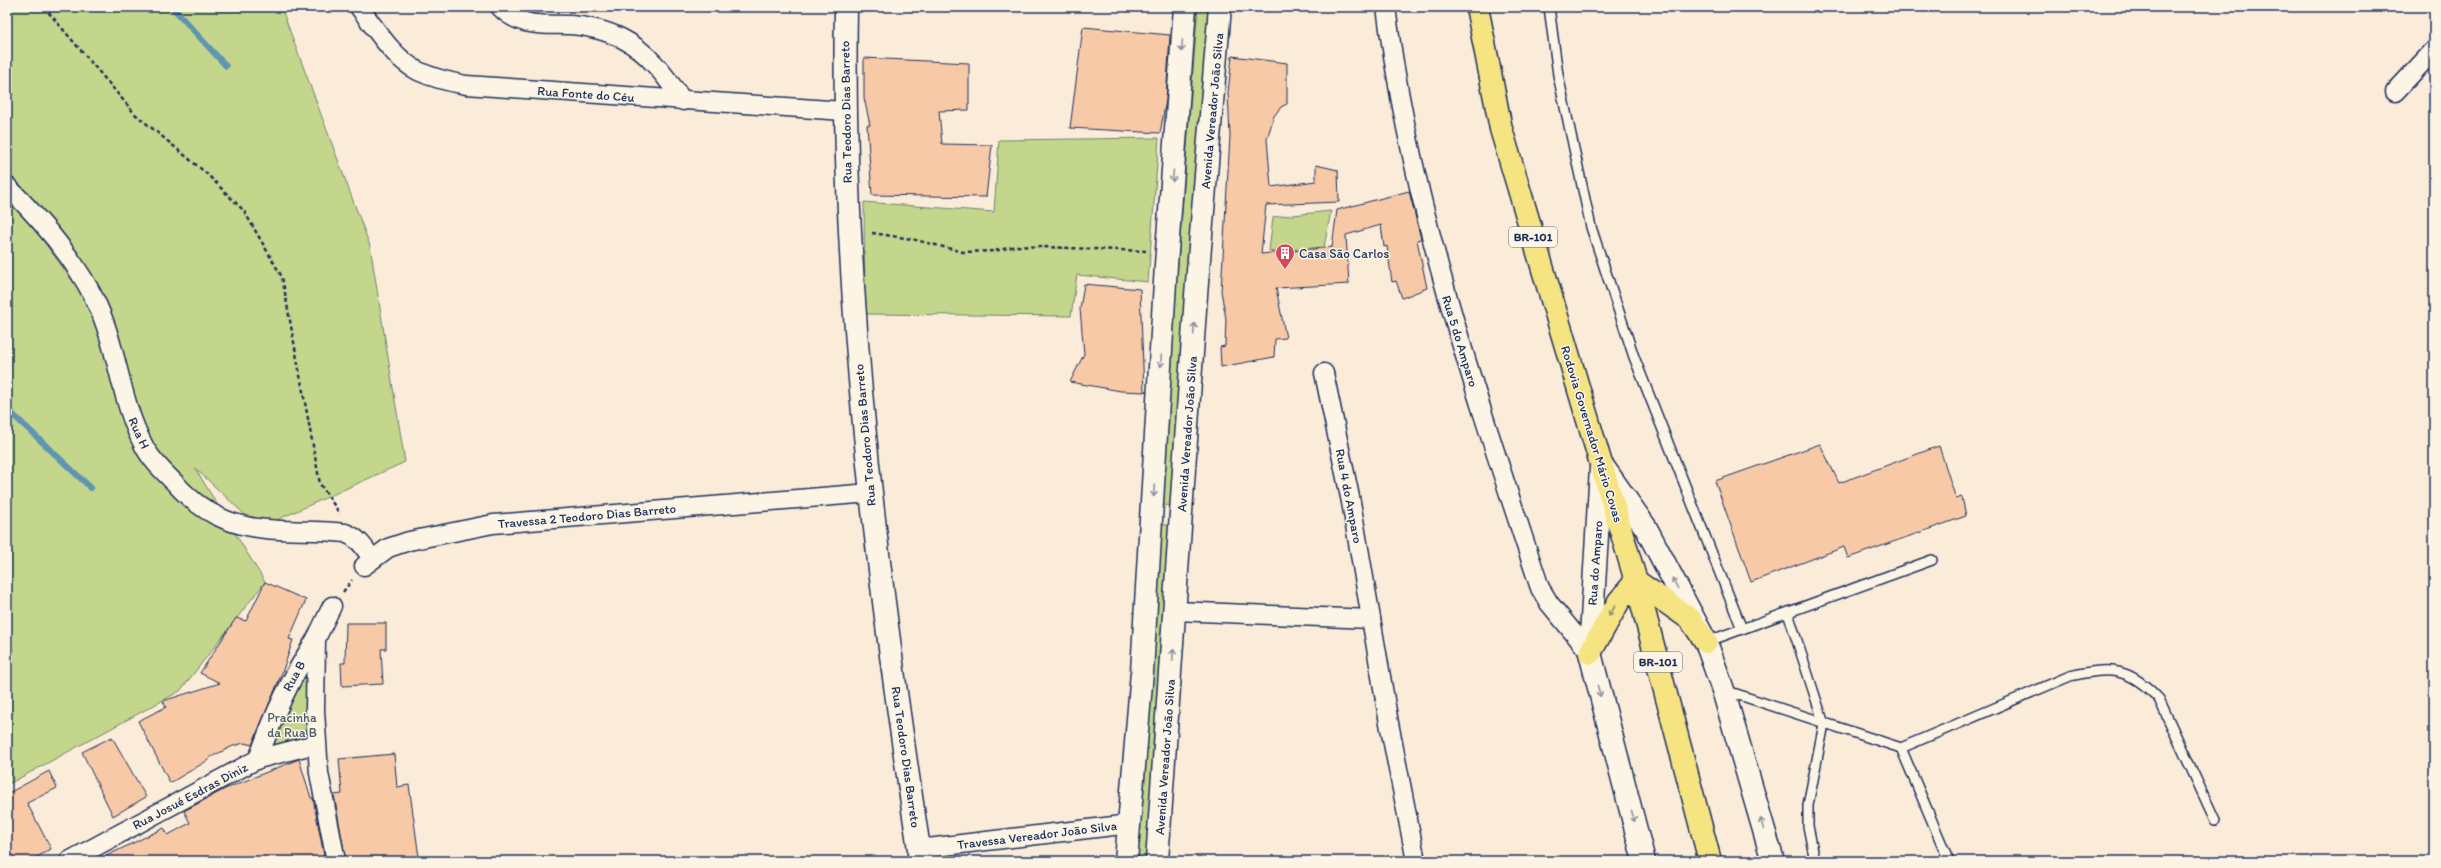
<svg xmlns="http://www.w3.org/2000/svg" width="2441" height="868" font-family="Itim,sans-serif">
<rect width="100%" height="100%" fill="#fbecd9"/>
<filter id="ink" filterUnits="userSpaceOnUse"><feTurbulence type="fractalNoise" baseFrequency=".025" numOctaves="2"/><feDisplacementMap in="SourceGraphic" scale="8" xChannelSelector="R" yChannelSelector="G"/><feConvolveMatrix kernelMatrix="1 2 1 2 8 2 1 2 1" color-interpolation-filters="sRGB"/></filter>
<g filter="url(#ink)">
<g fill="#c3d68b" stroke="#6f8274">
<path d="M7,7H281L370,246L405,462L259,528L195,468L265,582L180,691L7,785V191L104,324L62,250L7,187Z"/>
<path d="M1198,7H1220L1185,506L1159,505Z"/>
<path d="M1159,138L1148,282L1077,275L1071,316L865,314L864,202L994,212L999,140Z"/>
<path d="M1331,211L1324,247L1269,251L1273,217Z"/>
<path d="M1160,524L1183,527L1157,861H1136Z"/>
<path d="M310,658L309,739L261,750Z"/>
</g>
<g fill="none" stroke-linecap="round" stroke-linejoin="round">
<g stroke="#5f95b2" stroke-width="6">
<path d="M172,7L226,66"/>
<path d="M7,409L91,488"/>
</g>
</g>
<g fill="#f7c9a7" stroke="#1b2f5e">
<path d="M1083,27L1170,35L1166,100L1160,133L1070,128Z"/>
<path d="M1232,56L1287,63V104L1281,107L1274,116L1267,139L1271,187L1316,181V165L1338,170L1339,202L1266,205L1261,254L1332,247L1337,210L1409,191L1421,239L1417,240L1427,288L1402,298L1396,281L1392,282L1387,246L1384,247L1381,225L1346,235L1349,284L1276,288L1286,338L1275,339L1274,357L1221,367L1220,347L1225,346L1226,319L1221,291L1230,136L1228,93Z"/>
<path d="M864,58L969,63V110L939,111L942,144L992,145L986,197L872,195L867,125H870L864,98Z"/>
<path d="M1084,284L1140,289L1144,392L1121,391L1070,382L1084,354L1080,309Z"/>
<path d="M1820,444L1839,483L1939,446L1956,499L1962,497L1966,516L1848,558L1844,547L1751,582L1715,481Z"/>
<path d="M265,582L306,600L289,639L293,640L282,673L252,745L244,743L233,746L209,758L210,759L170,783L138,721L166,707L163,701L220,683L200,673L236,618L246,621Z"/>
<path d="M346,623H386V649H381L383,684L342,686L341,663H345Z"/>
<path d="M112,737L146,797L113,816L82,752Z"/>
<path d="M394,754L397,787L409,785L419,857L390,861H346L334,795L342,794L339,759Z"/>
<path d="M299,759L311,798H313L324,856L315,861H96L164,828L168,835L190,823L184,811L225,789Z"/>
<path d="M49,771L57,788L27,803L51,849L30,861H7V794Z"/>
</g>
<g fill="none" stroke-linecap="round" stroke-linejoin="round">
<defs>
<g id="service">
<path d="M1549,7L1558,75L1591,227L1634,357L1742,629"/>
<path d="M1788,613L1824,724L1808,805V826L1815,861"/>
<path d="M1706,642L1932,560"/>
<path d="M1724,690L1901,748L2070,676C2111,667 2129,667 2159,699L2215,820"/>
<path d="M1901,748L1949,861"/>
</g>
<g id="minor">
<path d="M359,7C376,29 393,58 418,71C433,78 449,82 466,85L844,111"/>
<path d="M500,7C520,28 544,24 571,25C587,26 607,31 621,38C648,51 666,77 683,101"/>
<path d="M1386,7C1411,207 1477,397 1540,588L1549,603L1590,653"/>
<path d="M2395,92L2434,50"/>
<path d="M7,186C38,217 74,258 94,298C118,345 119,399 144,446C151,460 164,472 175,483C189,499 206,512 226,520C263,535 306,528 345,533C359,538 364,547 372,559"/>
<path d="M1324,373L1351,502L1389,723L1416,861"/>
<path d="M364,566L388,548L409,541L493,524L870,493"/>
<path d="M332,606L316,639L315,711L319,773L336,861"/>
<path d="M1176,611L1371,619"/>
<path d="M258,759C275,712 289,681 316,639"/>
<path d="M919,849L1130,824"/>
<path d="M69,861L258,759L316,744"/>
</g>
<g id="tertiary">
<path d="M846,7C841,290 876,570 919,849V861"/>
<path d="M1126,861L1142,672L1166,265L1185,7"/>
<path d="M1157,861L1196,295L1220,7"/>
</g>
<g id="secondary">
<path d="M1601,468L1590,653L1644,861"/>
<path d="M1604,468L1646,528L1706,642L1723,690L1773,861"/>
</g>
<g id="trunk">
<path d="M1477,7L1501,129L1636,581L1710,861"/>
<path d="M1590,653L1619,601L1636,581L1690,619L1706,642"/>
</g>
</defs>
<use href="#service" stroke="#1b2f5e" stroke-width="12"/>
<use href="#minor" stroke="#1b2f5e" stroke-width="21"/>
<use href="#tertiary" stroke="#1b2f5e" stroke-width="25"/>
<use href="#secondary" stroke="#1b2f5e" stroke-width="25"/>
<use href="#trunk" stroke="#1b2f5e" stroke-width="25"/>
<g stroke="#1b2f5e" stroke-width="2.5" stroke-dasharray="4 3" stroke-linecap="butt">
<path d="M44,7L135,114L206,173L244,211L282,277L320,484L340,514"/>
<path d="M872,233L912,239L963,252L994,251L1017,246L1146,251"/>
<path d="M343,592L352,580"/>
</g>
<use href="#service" stroke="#fcf5e5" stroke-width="9"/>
<use href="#minor" stroke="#fcf5e5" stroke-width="18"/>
<use href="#tertiary" stroke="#fcf5e5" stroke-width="22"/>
<use href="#secondary" stroke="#fcf5e5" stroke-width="22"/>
<use href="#trunk" stroke="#f6e381" stroke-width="22"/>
</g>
<defs><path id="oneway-shaft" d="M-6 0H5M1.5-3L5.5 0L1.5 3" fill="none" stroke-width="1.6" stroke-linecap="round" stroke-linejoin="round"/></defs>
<g stroke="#8c92a2">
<use href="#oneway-shaft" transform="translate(1182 46) rotate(94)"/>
<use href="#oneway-shaft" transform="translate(1173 176) rotate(94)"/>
<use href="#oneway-shaft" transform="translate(1194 329) rotate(-87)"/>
<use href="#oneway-shaft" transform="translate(1161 361) rotate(93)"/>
<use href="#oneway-shaft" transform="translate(1154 491) rotate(93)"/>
<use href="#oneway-shaft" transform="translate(1675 583) rotate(-118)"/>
<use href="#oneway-shaft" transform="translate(1173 655) rotate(-86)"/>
<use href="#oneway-shaft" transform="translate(1599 691) rotate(75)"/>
<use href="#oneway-shaft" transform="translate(1633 816) rotate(75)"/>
<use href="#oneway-shaft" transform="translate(1762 824) rotate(-106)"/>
</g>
<use stroke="#888970" href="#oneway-shaft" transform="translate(1612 611) rotate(122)"/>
</g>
<defs>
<symbol id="building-pin" viewBox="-11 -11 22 30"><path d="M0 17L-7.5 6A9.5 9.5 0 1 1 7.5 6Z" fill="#d1495b" stroke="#fcf5e5"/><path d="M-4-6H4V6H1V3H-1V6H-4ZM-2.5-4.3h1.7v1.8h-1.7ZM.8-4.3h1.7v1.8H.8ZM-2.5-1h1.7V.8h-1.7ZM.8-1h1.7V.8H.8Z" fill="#fff"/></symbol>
</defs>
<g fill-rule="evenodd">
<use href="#building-pin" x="1274" y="242" width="22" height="30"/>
</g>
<g text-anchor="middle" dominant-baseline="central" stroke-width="3" stroke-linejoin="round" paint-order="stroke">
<g fill="#fcf5e5" stroke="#5e6a86" stroke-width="1">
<rect x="1509" y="227" width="48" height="20" rx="3"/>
<rect x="1634" y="652" width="48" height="20" rx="3"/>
</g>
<g font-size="12" font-weight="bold" fill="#1b2f5e">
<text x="1533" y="237">BR-101</text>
<text x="1658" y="662">BR-101</text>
</g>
<g font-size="13" fill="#1b2f5e" stroke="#fcf5e5">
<text transform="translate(586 94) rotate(4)">Rua Fonte do Céu</text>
<text transform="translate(1212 111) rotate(-85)">Avenida Vereador João Silva</text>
<text transform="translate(846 112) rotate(-91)">Rua Teodoro Dias Barreto</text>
<text transform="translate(1460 341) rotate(73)">Rua 5 do Amparo</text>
<text transform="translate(139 433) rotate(65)">Rua H</text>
<text transform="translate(1187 434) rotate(-86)">Avenida Vereador João Silva</text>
<text transform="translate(1592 434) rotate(73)">Rodovia Governador Mário Covas</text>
<text transform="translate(865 435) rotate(-95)">Rua Teodoro Dias Barreto</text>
<text transform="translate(1349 496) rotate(79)">Rua 4 do Amparo</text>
<text transform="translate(587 516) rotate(-5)">Travessa 2 Teodoro Dias Barreto</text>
<text transform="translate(1595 563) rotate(-86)">Rua do Amparo</text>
<text transform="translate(294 676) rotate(-61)">Rua B</text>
<text transform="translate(906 757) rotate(82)">Rua Teodoro Dias Barreto</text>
<text transform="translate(1165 757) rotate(-86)">Avenida Vereador João Silva</text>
<text transform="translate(190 796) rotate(-28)">Rua Josué Esdras Diniz</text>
<text transform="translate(1037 835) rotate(-7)">Travessa Vereador João Silva</text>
</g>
<g font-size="13" fill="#1b2f5e" stroke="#fcf5e5" text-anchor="start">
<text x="1299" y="253">Casa São Carlos</text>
</g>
<g font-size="13" fill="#455969" stroke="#fcf5e5">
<text x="292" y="717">Pracinha<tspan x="292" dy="15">da Rua B</tspan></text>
</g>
</g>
<rect width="2441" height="868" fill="none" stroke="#fcf5e5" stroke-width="24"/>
<rect x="12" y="12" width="2417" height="844" fill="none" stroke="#1b2f5e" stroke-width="1.5" filter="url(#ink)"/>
</svg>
